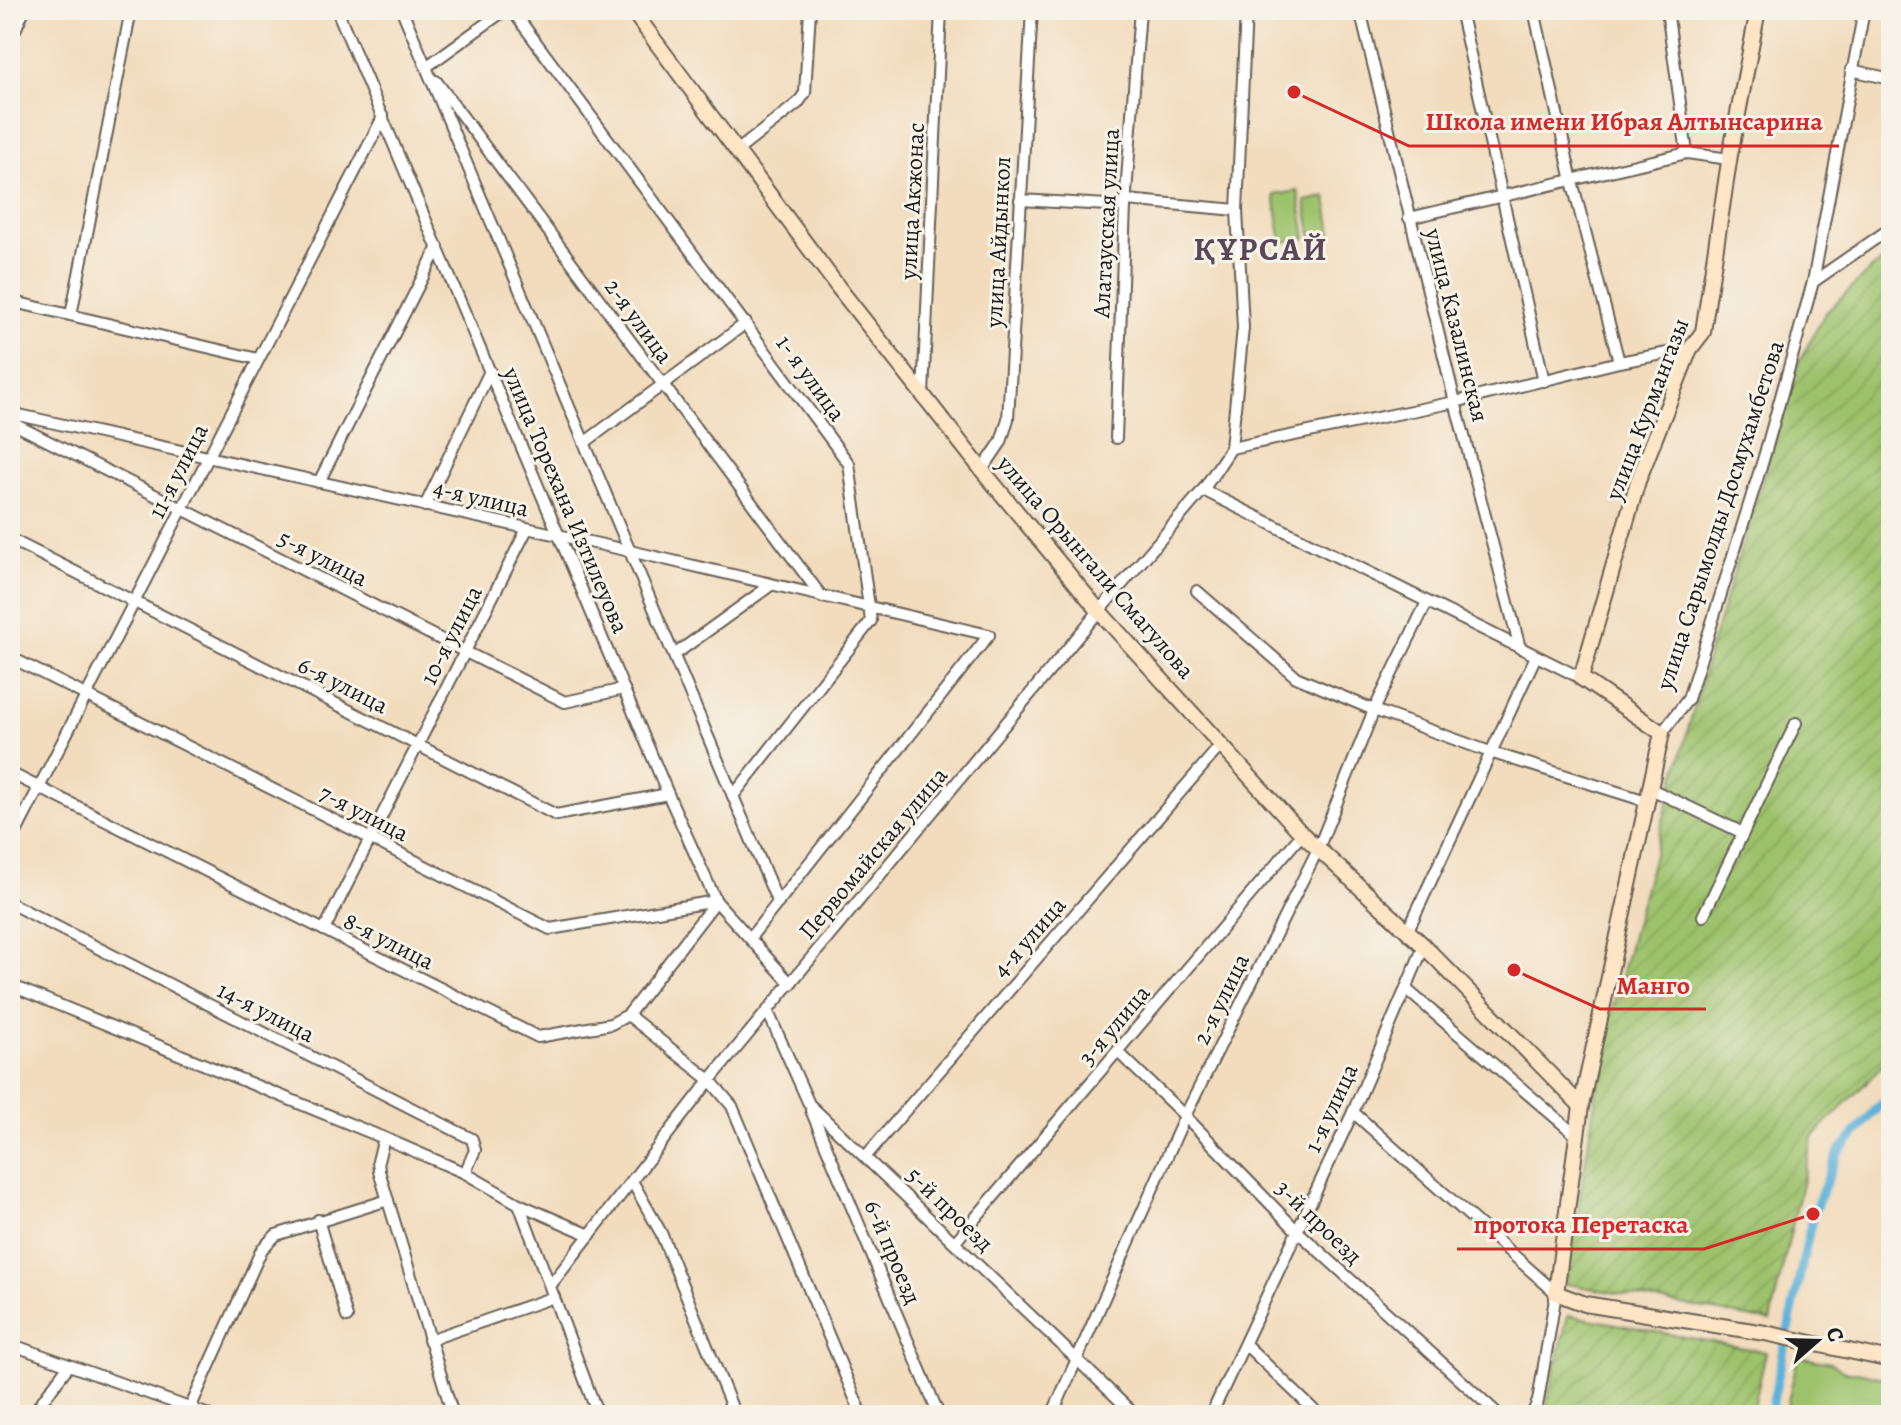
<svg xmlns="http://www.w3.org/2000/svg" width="1901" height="1425" font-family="Alegreya,serif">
<defs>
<pattern id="garden-furrows" width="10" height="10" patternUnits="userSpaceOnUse" patternTransform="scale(2)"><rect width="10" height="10" fill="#9dc26c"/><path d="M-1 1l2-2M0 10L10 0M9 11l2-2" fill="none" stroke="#87a65d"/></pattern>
</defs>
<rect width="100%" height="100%" fill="#f7f3e8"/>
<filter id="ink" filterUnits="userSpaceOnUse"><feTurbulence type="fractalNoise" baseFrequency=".0125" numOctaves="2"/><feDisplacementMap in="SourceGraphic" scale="16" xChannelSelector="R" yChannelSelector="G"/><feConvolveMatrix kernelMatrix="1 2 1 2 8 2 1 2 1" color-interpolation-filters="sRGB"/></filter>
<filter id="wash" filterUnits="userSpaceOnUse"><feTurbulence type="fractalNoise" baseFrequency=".006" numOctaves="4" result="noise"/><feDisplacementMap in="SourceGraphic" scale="32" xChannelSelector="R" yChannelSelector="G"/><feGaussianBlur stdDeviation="1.8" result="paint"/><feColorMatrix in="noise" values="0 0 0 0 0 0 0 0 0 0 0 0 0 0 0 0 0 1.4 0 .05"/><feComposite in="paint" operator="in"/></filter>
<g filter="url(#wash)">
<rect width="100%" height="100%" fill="#f2dcbd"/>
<g fill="#9dc26c" stroke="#5c6f44" stroke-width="2">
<path d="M1298,191L1306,238L1282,242L1274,195Z"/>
<path d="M1326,197L1332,233L1312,237L1305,201Z"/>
<path d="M1798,1357L1831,1363L1844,1372H1858L1891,1380V1415H1785Z"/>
</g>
<g fill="url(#garden-furrows)" stroke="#5c6f44" stroke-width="2">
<path d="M1891,255V1057L1813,1137L1770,1321L1566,1284L1606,1031L1709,652L1799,362L1825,313L1870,270Z"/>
<path d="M1568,1315L1766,1352L1752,1415H1544Z"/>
</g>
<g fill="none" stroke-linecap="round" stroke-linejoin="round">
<path stroke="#5db2d9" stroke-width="9" d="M1770,1415L1813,1214L1838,1153L1879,1106L1891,1097"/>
</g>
</g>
<g filter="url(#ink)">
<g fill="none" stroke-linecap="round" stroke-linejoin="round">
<defs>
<g id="street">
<path d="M337,10L668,794L716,901L791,984"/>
<path d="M402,10L778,903"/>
<path d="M512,10L849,464L871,621L733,796"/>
<path d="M1360,10L1455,402L1520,648"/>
<path d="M1460,10L1544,381"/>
<path d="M1534,10L1572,181L1619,362"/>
<path d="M1667,10L1687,153"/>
<path d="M10,41L24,10"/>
<path d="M426,67L505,10"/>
<path d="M1851,70L1891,79"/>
<path d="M436,81L822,597"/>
<path d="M737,151L798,103L805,93L810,10"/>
<path d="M1020,200L1125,206"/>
<path d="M1126,200L1237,210"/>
<path d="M1409,218L1687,153L1729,159"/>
<path d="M1813,282L1864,10"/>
<path d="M10,301L258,359"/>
<path d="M71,315L131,10"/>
<path d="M923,394L941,10"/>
<path d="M10,413L630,551L989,635L750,938"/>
<path d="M10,422L565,702L624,689"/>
<path d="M1116,438L1125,206L1140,10"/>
<path d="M584,443L746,323"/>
<path d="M1231,448L1455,402L1619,362L1690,349"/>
<path d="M982,470L1001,442L1008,419L1032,10"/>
<path d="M319,482L438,247"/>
<path d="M1203,490L1581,678"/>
<path d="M425,506L490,371"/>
<path d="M10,539L556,815L668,794"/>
<path d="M1197,591L1296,677L1374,710L1490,752L1646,801"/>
<path d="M674,655L771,585"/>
<path d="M10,657L550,929L716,901"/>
<path d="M1662,733L1688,699L1764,457L1813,282L1891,228"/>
<path d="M10,773L538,1037L611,1024L628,1015L716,901"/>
<path d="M1649,788L1743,833"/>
<path d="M10,844L383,117"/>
<path d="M10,903L472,1139L475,1150L465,1173"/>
<path d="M1703,916L1796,723"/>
<path d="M324,930L527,529"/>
<path d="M1408,930L1536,656"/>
<path d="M10,985L384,1138L465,1173L519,1204L590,1235"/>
<path d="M1406,989L1577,1136"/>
<path d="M768,1012L809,1104L1135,1415"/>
<path d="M628,1015L710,1080L732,1106L862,1415"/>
<path d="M1118,1052L1185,1116L1296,1230L1499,1415"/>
<path d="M811,1110L939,1415"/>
<path d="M1353,1112L1556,1293L1538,1401L1532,1415"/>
<path d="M384,1138L378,1161L379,1171L453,1415"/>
<path d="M866,1156L1221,745"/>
<path d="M632,1181L661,1233L735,1415"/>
<path d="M519,1204L598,1415"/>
<path d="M318,1220L347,1317"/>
<path d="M955,1242L1302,834"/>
<path d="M550,1286L710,1080L1099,611L1203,490L1231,448L1243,328L1237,210L1246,10"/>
<path d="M429,1340L554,1297"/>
<path d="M10,1344L209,1415"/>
<path d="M1245,1344L1319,1415"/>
<path d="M32,1415L69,1365"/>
<path d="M187,1415L262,1249L276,1235L388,1200"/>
<path d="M1052,1415L1185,1116L1318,849L1374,710L1427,602"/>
<path d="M1211,1415L1353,1112L1424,946"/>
</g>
<g id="secondary">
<path d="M632,10L838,287L982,470L1099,611L1302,834L1424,946L1581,1106"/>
<path d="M1758,10L1730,155L1703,332L1690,349L1638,481L1581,678L1662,733L1581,1106L1556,1293L1585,1304L1765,1333L1891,1360"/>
</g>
</defs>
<use href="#street" stroke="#675f54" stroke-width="14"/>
<use href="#secondary" stroke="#675f54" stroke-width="18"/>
<use href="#street" stroke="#fff" stroke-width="10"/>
<use href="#secondary" stroke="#fee5c5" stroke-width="14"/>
</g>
</g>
<g text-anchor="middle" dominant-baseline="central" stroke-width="6" stroke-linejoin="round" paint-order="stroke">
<g font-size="24" fill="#1c1c1c" stroke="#f7f3e8">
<text transform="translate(912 201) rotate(-87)">улица Акжонас</text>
<text transform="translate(1106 223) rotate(-87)">Алатаусская улица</text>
<text transform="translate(998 242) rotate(-87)">улица Айдынкол</text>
<text transform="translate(639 321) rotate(54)">2-я улица</text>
<text transform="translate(1457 325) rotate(76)">улица Казалинская</text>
<text transform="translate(811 378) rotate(54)">1- я улица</text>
<text transform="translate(1647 409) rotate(-69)">улица Курмангазы</text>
<text transform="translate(178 471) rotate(-63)">11-я улица</text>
<text transform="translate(481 498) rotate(13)">4-я улица</text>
<text transform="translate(566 500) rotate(67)">улица Торехана Изтилеуова</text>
<text transform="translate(1720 515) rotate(-72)">улица Сарымолды Досмухамбетова</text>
<text transform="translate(323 558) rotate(27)">5-я улица</text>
<text transform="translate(1096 567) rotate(49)">улица Орынгали Смагулова</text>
<text transform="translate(451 635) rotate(-63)">10-я улица</text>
<text transform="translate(343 685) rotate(27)">6-я улица</text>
<text transform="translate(364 813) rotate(27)">7-я улица</text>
<text transform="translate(873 853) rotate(-50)">Первомайская улица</text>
<text transform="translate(1029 937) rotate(-49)">4-я улица</text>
<text transform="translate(389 941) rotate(27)">8-я улица</text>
<text transform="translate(1221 999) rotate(-64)">2-я улица</text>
<text transform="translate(266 1012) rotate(27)">14-я улица</text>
<text transform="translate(1114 1025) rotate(-50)">3-я улица</text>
<text transform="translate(1331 1108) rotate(-65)">1-я улица</text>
<text transform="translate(950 1209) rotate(44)">5-й проезд</text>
<text transform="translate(1319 1222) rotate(44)">3-й проезд</text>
<text transform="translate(893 1252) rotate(67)">6-й проезд</text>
</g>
<g font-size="32" font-weight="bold" letter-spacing="2" fill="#5b4759" stroke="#f7f3e8">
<text x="1261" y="249">ҚҰРСАЙ</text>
</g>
</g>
<path fill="none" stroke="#d62828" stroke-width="3" d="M1294 92L1409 146H1839M1514 970L1600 1009H1706M1813 1214L1704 1249H1457"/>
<g fill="#d62828" stroke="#f7f3e8" stroke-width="3">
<circle cx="1294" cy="92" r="8"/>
<circle cx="1514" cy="970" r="8"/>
<circle cx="1813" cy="1214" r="8"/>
</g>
<g font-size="26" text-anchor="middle" font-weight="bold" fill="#d62828" stroke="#f7f3e8" stroke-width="6" stroke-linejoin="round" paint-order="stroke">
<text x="1624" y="130">Школа имени Ибрая Алтынсарина</text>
<text x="1653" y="994">Манго</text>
<text x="1581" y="1233">протока Перетаска</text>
</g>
<rect width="1901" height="1425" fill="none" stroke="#f7f3e8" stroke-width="40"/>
<g transform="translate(1817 1341) rotate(70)" stroke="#f7f3e8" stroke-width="6" paint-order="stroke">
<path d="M0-6L14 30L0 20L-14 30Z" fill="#1c1c1c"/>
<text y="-12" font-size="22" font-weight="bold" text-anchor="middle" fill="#1c1c1c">С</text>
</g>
</svg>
